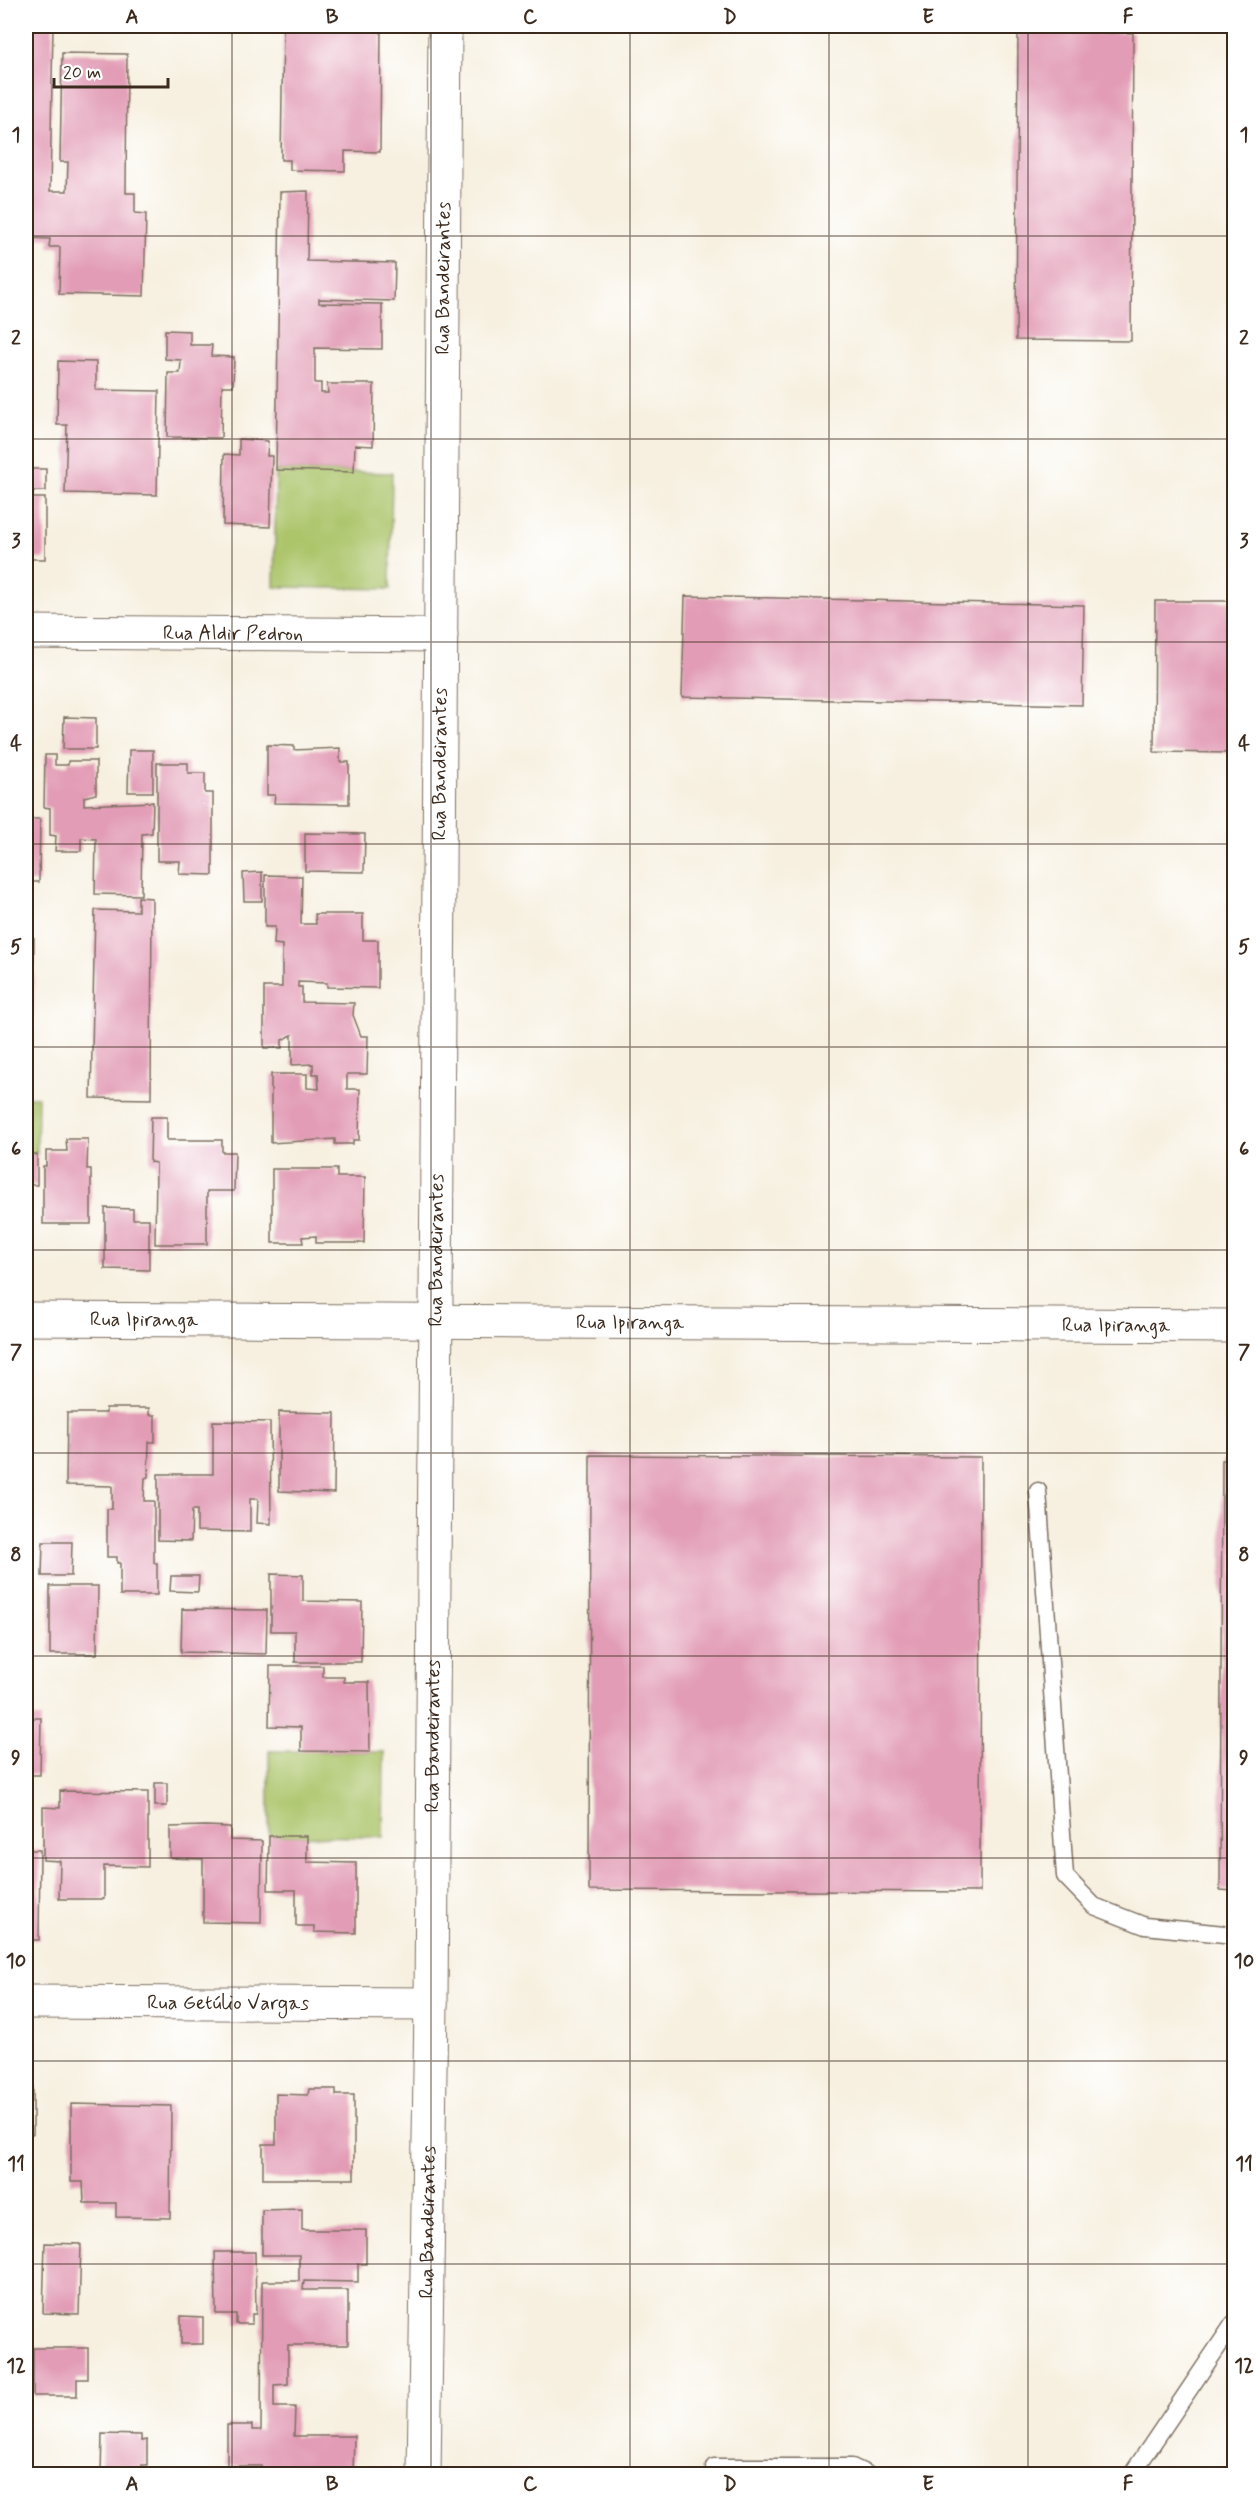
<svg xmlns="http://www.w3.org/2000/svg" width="1260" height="2500" font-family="Mynerve,sans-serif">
<rect width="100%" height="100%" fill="#fff"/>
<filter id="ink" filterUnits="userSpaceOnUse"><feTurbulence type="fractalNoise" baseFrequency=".0167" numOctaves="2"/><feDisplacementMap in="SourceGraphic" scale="12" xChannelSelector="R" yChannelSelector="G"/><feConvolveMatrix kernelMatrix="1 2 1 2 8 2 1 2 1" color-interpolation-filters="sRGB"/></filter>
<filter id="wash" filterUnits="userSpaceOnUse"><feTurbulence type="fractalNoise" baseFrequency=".008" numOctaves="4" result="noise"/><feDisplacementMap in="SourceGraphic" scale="24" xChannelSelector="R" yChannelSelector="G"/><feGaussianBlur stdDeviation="1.35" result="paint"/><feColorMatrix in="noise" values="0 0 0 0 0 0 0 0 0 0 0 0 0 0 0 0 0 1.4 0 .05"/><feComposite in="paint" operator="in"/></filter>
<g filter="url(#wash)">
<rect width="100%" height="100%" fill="#f7f0e0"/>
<g fill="#acc56a" stroke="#747844" stroke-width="1.5">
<path d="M276,470L392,473L390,589L274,587Z"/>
<path d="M26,1097H38L37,1154H26Z"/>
<path d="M269,1751L384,1752L383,1837L269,1836Z"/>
</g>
<g id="blocks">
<g fill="#e29cb5">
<path d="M26,26H53L50,191H67L68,162H60L62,53L127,54L126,193H135V213L146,214L144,296L59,294L60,247H49L50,239L26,238Z"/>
<path d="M283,26H381L380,152L345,151V171L290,170V160H281Z"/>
<path d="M1018,32L1133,33L1131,341L1016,340Z"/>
<path d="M308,191L307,261L395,263L394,301L319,299V303L382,304V349L315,348V383H321V393H328L327,384H374L373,446L355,445L354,472L276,470L280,192Z"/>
<path d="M165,330L190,331V345H212L211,356L234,357L233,386H222L221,438L167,437L168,373H180L181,360L165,359Z"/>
<path d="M58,361L96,362V390L159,391L157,495L65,493L67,425H57Z"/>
<path d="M239,439L268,441L267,456H272L270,527L223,525L224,454L239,455Z"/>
<path d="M29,469H46V491H33V498H45V559H26V485H29Z"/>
<path d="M685,596L1084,605L1082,705L682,697Z"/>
<path d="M1155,601H1234V753L1154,752Z"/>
<path d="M64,717L96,718V749H63Z"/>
<path d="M267,745L294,746V750L340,748V762H349V804L274,803L275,795H267Z"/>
<path d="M129,750H153V792H128Z"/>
<path d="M45,755H55V765H68V761H96V794L84,797V805L153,802L152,833L142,834L141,895L95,894L96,839L81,838V851H55L56,836L50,835V808L44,807Z"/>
<path d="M157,763H188V773H205V793H213V875L179,874L180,861H157Z"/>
<path d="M26,819H40L39,882H26Z"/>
<path d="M305,833L365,834L364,872L305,871Z"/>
<path d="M262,872V901H244L243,873Z"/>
<path d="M265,875L302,876L301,924H316L315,914H363V940H378V988L327,987V983L298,982V987H302V1002L354,1003L353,1015L361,1036H368L367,1074H347V1089H360L359,1140H353V1144H335V1139L271,1143V1074H307V1088L319,1089L318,1074H313V1064L292,1065V1035L282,1040V1048H264V987H282V945L274,944L275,927H265Z"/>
<path d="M138,897L152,898L151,1099L91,1098L95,910L138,911Z"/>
<path d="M26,938H34L33,1042H26Z"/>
<path d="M151,1117H167V1140H222V1152H235L234,1191H207V1244H155L156,1163L150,1162Z"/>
<path d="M66,1139H88L87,1169H91V1224H43V1166H46V1151H67Z"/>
<rect x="26" y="1154" width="11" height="31"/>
<path d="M272,1169H337V1177H365L364,1243H316V1236L302,1237L303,1243H272Z"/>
<path d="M105,1208L133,1209V1219H149V1270L105,1269Z"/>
<path d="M106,1408H149V1415H155V1442H149L148,1477L145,1478L144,1501H154V1563H157V1595H120V1563H117V1557H107V1509H112V1486L66,1485L67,1413H106Z"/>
<path d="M279,1412L335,1413L334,1493L279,1491Z"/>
<path d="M213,1421L270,1422L271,1524L257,1523L258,1499H250V1532L197,1531V1510H192L191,1541L158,1540V1474H213Z"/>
<path d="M590,1455L981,1457L980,1892L589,1890Z"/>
<path d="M1222,1460H1234V1891L1220,1890Z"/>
<path d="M43,1542H72L71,1576H42Z"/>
<path d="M271,1574L303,1575V1601L362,1602L361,1662H295V1631H271Z"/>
<path d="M171,1576H199L198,1592L170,1591Z"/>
<path d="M50,1586H98L97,1654H50Z"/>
<path d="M182,1609L267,1610L266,1654L181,1652Z"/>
<path d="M270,1666H323V1677H344V1682H369L370,1752L301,1751V1727L269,1726Z"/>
<path d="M28,1718H41L40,1775H26Z"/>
<rect x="155" y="1783" width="12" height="23"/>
<path d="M60,1791L148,1792V1867L104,1866V1899H59L60,1861L43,1860V1807L60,1808Z"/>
<path d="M205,1826L230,1827V1840L262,1841L261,1923L203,1922V1859L170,1858V1827Z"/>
<path d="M269,1836H307V1862L356,1863V1933L314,1932V1926H296V1890H268Z"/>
<path d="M26,1850H40L39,1940H26Z"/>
<path d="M33,2083V2134L26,2135V2084Z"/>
<path d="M309,2089H336V2095H354V2179H263V2144H276V2094L308,2095Z"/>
<path d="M71,2104L171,2106L170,2218L116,2217V2203H84L83,2182H71Z"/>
<path d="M302,2209V2230H366V2264H358V2282L304,2281L303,2290H348V2345H288V2384L274,2385V2407H295L294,2436H354L353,2474H261V2466H227V2425H252V2430H261L262,2281H299V2255H262V2210Z"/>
<path d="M45,2243L81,2244L79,2314L43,2313Z"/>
<path d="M215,2252H255L256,2314H252V2324H236V2314H216Z"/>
<path d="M181,2316L203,2317V2344H181Z"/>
<path d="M33,2348H88V2379H77V2396H33Z"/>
<path d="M102,2434L141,2435V2441L147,2440V2465H142V2474H101Z"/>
<rect x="213" y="2472" width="38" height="2"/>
</g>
</g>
</g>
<g filter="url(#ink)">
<use href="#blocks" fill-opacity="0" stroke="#7d6f62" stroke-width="1.5"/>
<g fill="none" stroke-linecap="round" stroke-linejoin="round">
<defs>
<g id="service">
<path d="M1038,1491L1065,1876L1094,1906L1145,1926L1234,1935"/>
<path d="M714,2467H852L867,2474"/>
<path d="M1132,2474L1234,2323"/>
</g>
<g id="minor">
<path id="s1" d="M26,632L441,635"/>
<path id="s2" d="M26,1319L1234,1326"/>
<path id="s3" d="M26,2002L431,2004"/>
<path id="s4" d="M424,2474L431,2004L445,26"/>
</g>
</defs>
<use href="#service" stroke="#7d6f62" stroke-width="19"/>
<use href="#minor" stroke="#7d6f62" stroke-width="35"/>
<use href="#service" stroke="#fff" stroke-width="16"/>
<use href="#minor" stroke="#fff" stroke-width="33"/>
</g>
</g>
<path fill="none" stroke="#3b2a1e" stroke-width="1.5" stroke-opacity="0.55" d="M232,26V2474M431,26V2474M630,26V2474M829,26V2474M1028,26V2474M26,236H1234M26,439H1234M26,642H1234M26,844H1234M26,1047H1234M26,1250H1234M26,1453H1234M26,1656H1234M26,1858H1234M26,2061H1234M26,2264H1234"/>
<g text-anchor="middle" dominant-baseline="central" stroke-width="6" stroke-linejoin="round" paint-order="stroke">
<g font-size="20" fill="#3b2a1e" stroke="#fff">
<text stroke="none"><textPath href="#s4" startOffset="2196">Rua Bandeirantes</textPath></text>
<text stroke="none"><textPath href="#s1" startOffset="207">Rua Aldir Pedron</textPath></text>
<text stroke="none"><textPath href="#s4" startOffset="1710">Rua Bandeirantes</textPath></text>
<text stroke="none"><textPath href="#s4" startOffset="1224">Rua Bandeirantes</textPath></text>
<text stroke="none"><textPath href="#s2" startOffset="118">Rua Ipiranga</textPath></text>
<text stroke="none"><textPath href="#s2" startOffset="604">Rua Ipiranga</textPath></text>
<text stroke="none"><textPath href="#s2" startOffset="1090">Rua Ipiranga</textPath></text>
<text stroke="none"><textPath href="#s4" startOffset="738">Rua Bandeirantes</textPath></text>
<text stroke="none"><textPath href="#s3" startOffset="202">Rua Getúlio Vargas</textPath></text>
<text stroke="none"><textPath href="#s4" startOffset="252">Rua Bandeirantes</textPath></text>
</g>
</g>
<rect width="1260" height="2500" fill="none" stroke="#fff" stroke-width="66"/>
<path d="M54 78v9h114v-9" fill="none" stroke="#3b2a1e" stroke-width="3"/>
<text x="63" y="78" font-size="18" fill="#3b2a1e" stroke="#ffffff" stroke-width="4.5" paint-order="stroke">20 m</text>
<rect x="33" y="33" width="1194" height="2434" fill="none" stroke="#3b2a1e" stroke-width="2"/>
<g font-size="20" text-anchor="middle" font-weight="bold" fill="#3b2a1e">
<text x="132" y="23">A</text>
<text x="332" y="23">B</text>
<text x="530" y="23">C</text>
<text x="730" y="23">D</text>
<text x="928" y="23">E</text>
<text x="1128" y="23">F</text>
<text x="16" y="141">1</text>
<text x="1244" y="141">1</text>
<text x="16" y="344">2</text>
<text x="1244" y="344">2</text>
<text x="16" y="547">3</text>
<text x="1244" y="547">3</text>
<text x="16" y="750">4</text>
<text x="1244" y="750">4</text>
<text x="16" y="953">5</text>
<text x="1244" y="953">5</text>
<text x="16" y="1155">6</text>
<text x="1244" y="1155">6</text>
<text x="16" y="1358">7</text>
<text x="1244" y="1358">7</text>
<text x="16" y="1561">8</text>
<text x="1244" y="1561">8</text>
<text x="16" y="1764">9</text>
<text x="1244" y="1764">9</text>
<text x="16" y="1967">10</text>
<text x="1244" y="1967">10</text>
<text x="16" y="2170">11</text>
<text x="1244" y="2170">11</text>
<text x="16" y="2372">12</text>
<text x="1244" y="2372">12</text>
<text x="132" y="2490">A</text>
<text x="332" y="2490">B</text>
<text x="530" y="2490">C</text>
<text x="730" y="2490">D</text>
<text x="928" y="2490">E</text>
<text x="1128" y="2490">F</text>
</g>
</svg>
